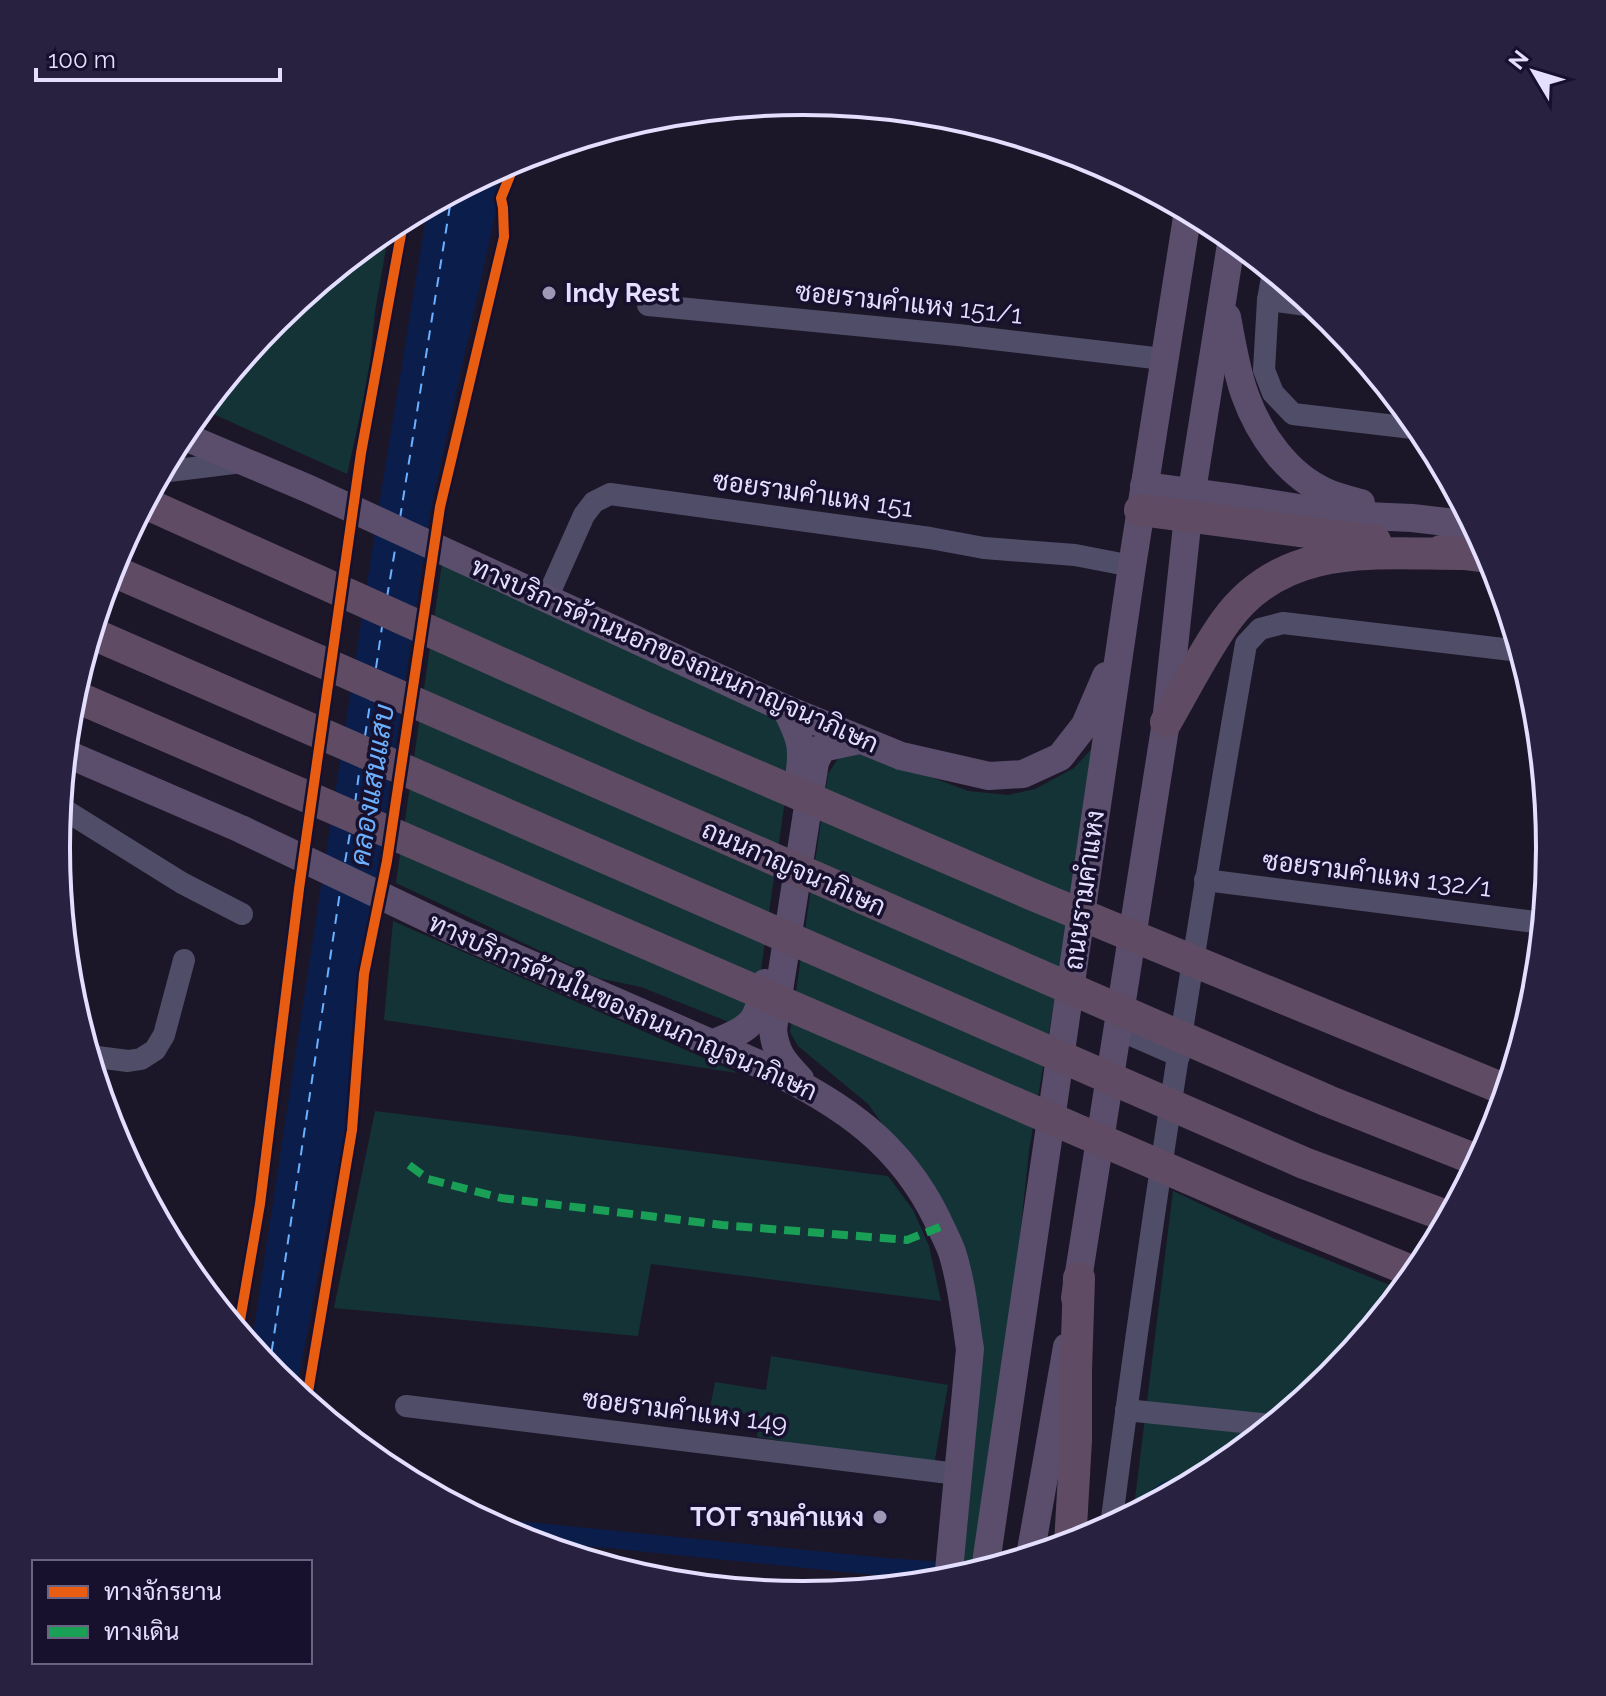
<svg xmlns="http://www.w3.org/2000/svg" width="1606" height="1696" font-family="Raleway,Sarabun,sans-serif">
<rect width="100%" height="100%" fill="#1c1728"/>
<g fill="#143336">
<path d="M390,226L375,311L369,375L347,474L202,409L275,319Z"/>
<path d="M443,557L781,716L793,743L756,1005L729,1022L641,987L598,978L396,883Z"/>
<path d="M1097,743L1029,1151L1006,1366L975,1563L960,1564L979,1383L926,1184L868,1104L798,1046L790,1032L828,774L839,757L865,752L968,791L1008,795L1035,789L1074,768Z"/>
<path d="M393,921L738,1073L384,1020Z"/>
<path d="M375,1111L888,1176L913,1210L929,1246L941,1301L651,1264L638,1336L334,1308Z"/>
<path d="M1173,1191L1273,1238L1402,1290L1331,1377L1218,1469L1133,1515Z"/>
<path d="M771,1356L948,1385L934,1465L757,1437L760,1416L710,1408L715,1382L766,1390Z"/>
</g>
<g fill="#0b1d4b">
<path d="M503,166L496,212L430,513L378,866L360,972L356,1047L345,1131L296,1393L274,1376L251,1347L379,505L428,205Z"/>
<path d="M1169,1480H1179L1190,1484L1144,1509C1146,1493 1154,1485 1169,1480Z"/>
</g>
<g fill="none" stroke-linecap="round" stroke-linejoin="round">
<path stroke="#0b1d4b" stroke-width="18" d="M498,1528L886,1567L973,1573"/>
<g stroke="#6cb1ff" stroke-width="2" stroke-dasharray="10 8" stroke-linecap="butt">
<path d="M400,518L452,193"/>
<path d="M387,597L396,544"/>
<path d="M376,668L382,627"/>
<path d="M365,736L371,698"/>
<path d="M355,803L360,766"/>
<path d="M345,862L350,833"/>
<path d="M269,1369L340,892"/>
</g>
<g stroke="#504d68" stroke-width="22">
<path d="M1273,272L1268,300L1264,370L1273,393L1293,414L1421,429"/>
<path d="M1268,300L1314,306"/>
<path d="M648,305L958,335L1163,359"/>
<path d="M161,472L242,462"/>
<path d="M547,598L584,515L594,502L610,494L930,538L984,548L1075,555L1132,566"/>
<path d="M60,807L182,883L242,914"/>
<path d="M1205,880L1543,923"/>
<path d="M1117,1029L1179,1056"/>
<path d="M89,1056L128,1061L141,1059L155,1050L164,1035L184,960"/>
<path d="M406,1406L957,1474"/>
<path d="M1126,1410L1272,1425"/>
<path d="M1111,1526C1149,1231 1195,937 1246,644L1260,629L1283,623L1520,651"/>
</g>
<g stroke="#5a4e6c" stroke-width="28">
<path d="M1227,317C1232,343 1236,370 1245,395C1259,434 1287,475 1326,492C1337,497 1350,500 1361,503"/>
<path d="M181,435L309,489L786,709L901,756L989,776L1023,774L1060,757L1085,725L1106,676"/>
<path d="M1144,486L1242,499L1343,515L1412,518L1473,525"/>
<path d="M786,709C802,740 804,749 798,784"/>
<path d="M65,753L241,829L459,933L768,1068C842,1104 900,1143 937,1219C942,1230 948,1241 952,1252C962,1283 965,1317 970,1349L948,1581"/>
<path d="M712,1044C751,1027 757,1026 765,983"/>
<path d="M800,1079C784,1062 775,1053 773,1029L815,762L822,748L859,740"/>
<path d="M1075,1298L1166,722L1188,516L1232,238"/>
<path d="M1030,1556L1067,1347"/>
<path d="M985,1570L1132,566L1188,211"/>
</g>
<g stroke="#5f4c64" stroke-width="32">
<path d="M145,503L643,727L1031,894L1506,1090"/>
<path d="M1140,510L1375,541"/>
<path d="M1441,551L1490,557"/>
<path d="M111,570L1328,1101L1479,1161"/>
<path d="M91,633L1304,1163L1449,1217"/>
<path d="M72,695L1246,1203L1416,1273"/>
<path d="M1166,722C1185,689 1203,653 1225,622C1283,541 1374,554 1461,554"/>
<path d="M1070,1544L1076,1440V1370L1079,1278"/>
</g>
<path stroke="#1a9f57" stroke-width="8" stroke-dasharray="16 8" stroke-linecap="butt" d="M409,1165L428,1179L501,1198L722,1225L907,1240L940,1227"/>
<defs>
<g id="cycleway">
<path d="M238,1332L260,1204L299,889L361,453L404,218"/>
<path d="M312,1406L307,1398L352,1130L364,974L387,861L440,507L504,237L503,208L501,198L517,158"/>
</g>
</defs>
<use href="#cycleway" stroke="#18112e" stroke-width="15"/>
<use href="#cycleway" stroke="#e95d12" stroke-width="10"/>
</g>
<g fill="#9e98b4" stroke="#18112e" stroke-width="3">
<circle cx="549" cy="293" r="8"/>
<circle cx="880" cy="1517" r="8"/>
</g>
<g text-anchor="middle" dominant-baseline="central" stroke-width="7" stroke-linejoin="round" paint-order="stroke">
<g font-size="26" font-weight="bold" fill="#e4deff" stroke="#18112e" text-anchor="start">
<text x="565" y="293">Indy Rest</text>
<text x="864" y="1517" text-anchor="end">TOT รามคำแหง</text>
</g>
<g font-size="26" fill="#e4deff" stroke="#18112e">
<text transform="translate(909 303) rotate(6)">ซอยรามคำแหง 151/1</text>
<text transform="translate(813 494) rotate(8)">ซอยรามคำแหง 151</text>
<text transform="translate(675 655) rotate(24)">ทางบริการด้านนอกของถนนกาญจนาภิเษก</text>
<text transform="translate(794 868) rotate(24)">ถนนกาญจนาภิเษก</text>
<text transform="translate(1377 874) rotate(7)">ซอยรามคำแหง 132/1</text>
<text transform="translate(1084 890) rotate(-82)">ถนนรามคำแหง</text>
<text transform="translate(623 1007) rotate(24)">ทางบริการด้านในของถนนกาญจนาภิเษก</text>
<text transform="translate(685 1411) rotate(7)">ซอยรามคำแหง 149</text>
</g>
<g font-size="28" font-style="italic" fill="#6cb1ff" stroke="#18112e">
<text transform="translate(372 785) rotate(-81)">คลองแสนแสบ</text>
</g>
</g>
<path d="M0 0H1606V1696H0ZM70 848a733 733 0 1 1 1466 0a733 733 0 1 1-1466 0Z" fill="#28213f" fill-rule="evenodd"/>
<path fill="none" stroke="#e4deff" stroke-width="4" d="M70 848a733 733 0 1 1 1466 0a733 733 0 1 1-1466 0Z"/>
<rect x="32" y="1560" width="280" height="104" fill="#18112e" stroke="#6a6382" stroke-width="2"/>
<rect x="48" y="1586" width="40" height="12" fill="#e95d12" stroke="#6a6382" stroke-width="2"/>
<text x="104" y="1600" font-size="24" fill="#e4deff">ทางจักรยาน</text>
<rect x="48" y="1626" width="40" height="12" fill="#1a9f57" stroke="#6a6382" stroke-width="2"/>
<text x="104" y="1640" font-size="24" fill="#e4deff">ทางเดิน</text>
<g transform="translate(1534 72) rotate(308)" stroke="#18112e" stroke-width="6" paint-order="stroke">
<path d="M0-6L14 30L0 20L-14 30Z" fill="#e4deff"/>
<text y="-12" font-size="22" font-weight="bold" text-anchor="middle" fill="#e4deff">N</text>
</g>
<path d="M36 68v12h244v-12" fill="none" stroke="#e4deff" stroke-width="4"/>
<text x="48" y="68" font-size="24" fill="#e4deff" stroke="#18112e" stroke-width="6" paint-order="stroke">100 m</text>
</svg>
